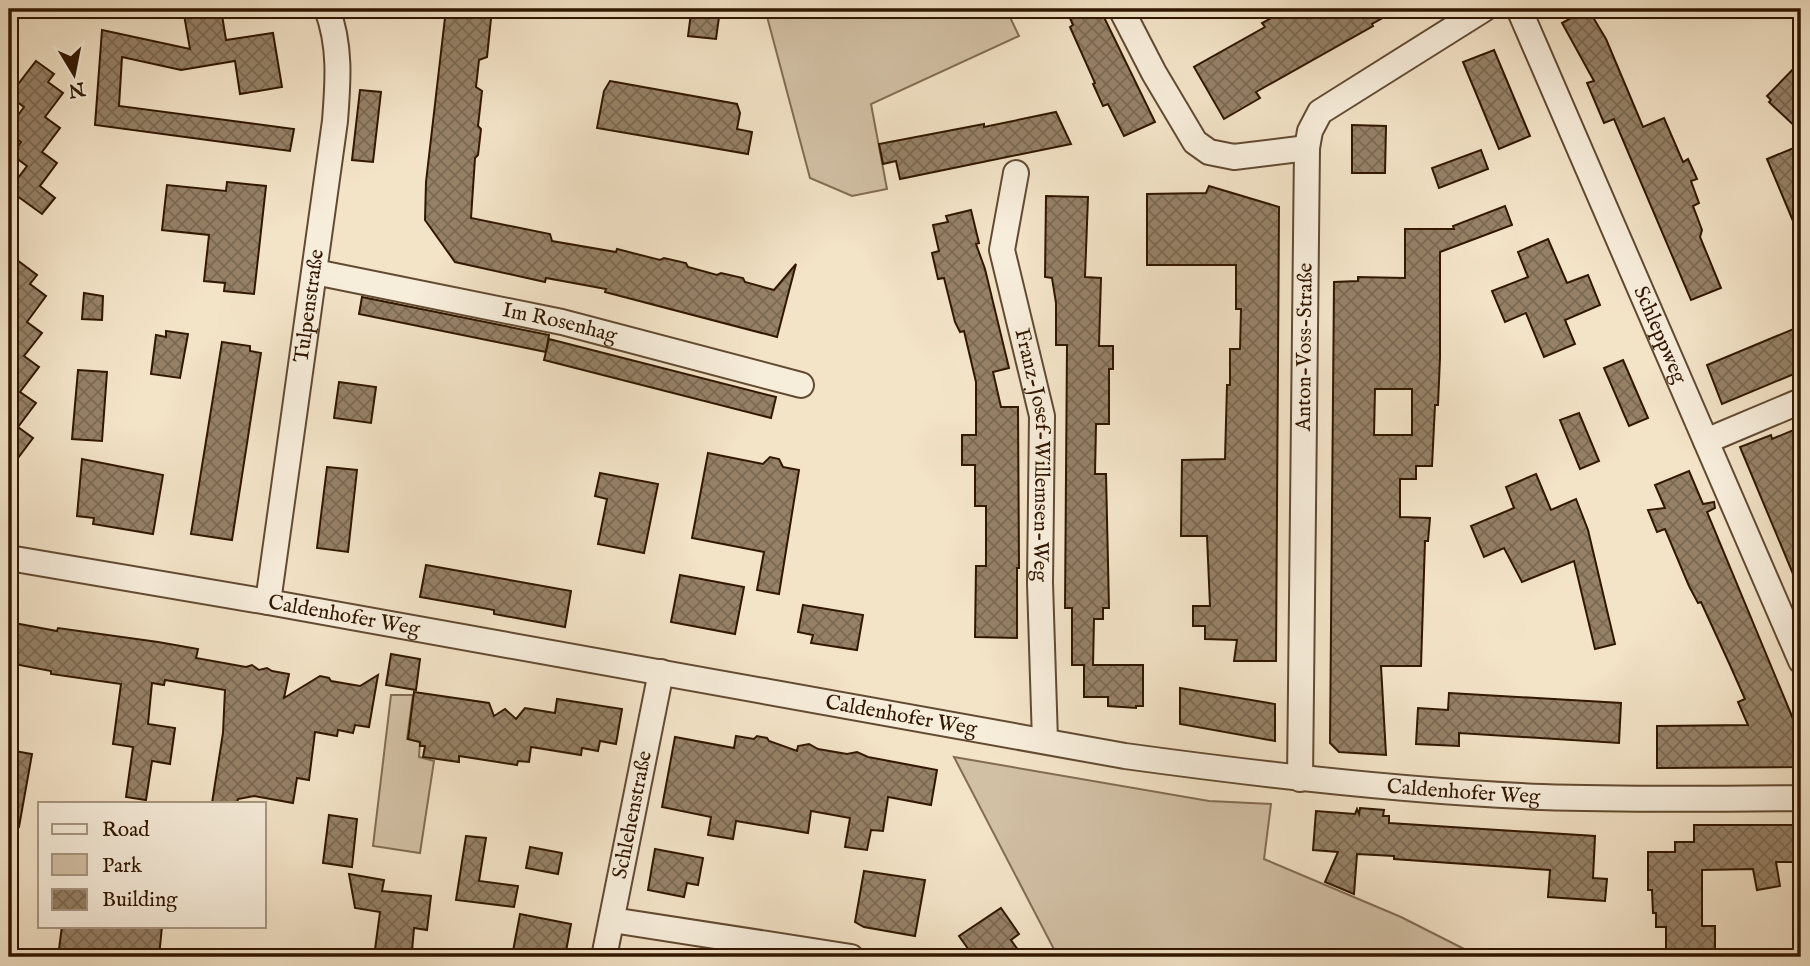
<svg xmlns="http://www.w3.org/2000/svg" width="1810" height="966" font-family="'IM FELL English',serif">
<defs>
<pattern id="building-cross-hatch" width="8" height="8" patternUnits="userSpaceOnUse" patternTransform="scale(1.75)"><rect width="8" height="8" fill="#968167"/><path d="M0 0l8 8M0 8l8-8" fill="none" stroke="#7b6952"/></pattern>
</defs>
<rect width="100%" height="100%" fill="#f3e3c7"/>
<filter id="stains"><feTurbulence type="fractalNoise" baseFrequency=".00286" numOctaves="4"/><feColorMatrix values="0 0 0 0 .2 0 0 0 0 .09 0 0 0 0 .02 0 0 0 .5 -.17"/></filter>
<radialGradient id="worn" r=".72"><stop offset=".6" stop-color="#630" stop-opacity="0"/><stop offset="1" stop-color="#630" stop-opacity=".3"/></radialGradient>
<g fill="#d2c0a5" stroke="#826c52" stroke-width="2">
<path d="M765,9H1006L1019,36L871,104L887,189L852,196L810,178Z"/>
<path d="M391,695H413L407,739L420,742L419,757L434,761L420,853L373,846Z"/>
<path d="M954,757L1209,801L1271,804L1264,859L1401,917L1480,957H1058Z"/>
</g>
<g fill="url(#building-cross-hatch)" stroke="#311700" stroke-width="2" fill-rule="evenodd">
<path d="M183,9H221L226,40L273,33L282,87L240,94L235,61L181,70L122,57L119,106L294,129L290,151L95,125L102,30L190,49Z"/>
<path d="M446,9H492L487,57L479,60L476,87L482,91L478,126L481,129L478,155L475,158L471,218L550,234L552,241L616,252L617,249L660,260L664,258L686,263L688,267L717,275L721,273L743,278L745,282L774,290L796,264L777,337L605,292L606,289L546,278L545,282L455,262L425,220L426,182Z"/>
<path d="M1066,9H1100L1155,122L1124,136L1108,104L1103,106L1093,84L1095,83L1070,27L1073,25Z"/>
<path d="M1288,9H1399L1372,24L1373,26L1256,92L1260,98L1224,119L1194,67L1265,27L1262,23Z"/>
<path d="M1588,9L1606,39L1643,127L1664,118L1683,162L1688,159L1697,179L1691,181L1699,203L1693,206L1702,230L1700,237L1721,288L1691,300L1614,119L1604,123L1587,83L1594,81L1562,23Z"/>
<path d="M691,13L719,17L716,39L688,36Z"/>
<path d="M1494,50L1530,136L1499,149L1463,62Z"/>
<path d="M36,61L54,74L48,82L63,93L45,117L60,128L42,152L57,163L40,186L55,198L42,214L9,190L27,166L12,155L21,142L9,133V128L24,107L9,96Z"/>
<path d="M1801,61V132L1769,102L1771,100L1767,96Z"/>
<path d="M610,81L737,104L740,113L737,129L752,132L748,154L597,128L604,91Z"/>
<path d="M360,90L381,92L373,162L352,160Z"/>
<path d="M1056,112L1071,144L900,179L896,161L883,164L879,144L984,124V127Z"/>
<path d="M1352,125L1386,126L1385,173H1352Z"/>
<path d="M1801,145V240L1767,159Z"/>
<path d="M1481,150L1488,169L1439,188L1432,168Z"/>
<path d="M227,182L266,186L254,294L224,291L225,283L204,281L209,235L162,230L167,185L226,191Z"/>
<path d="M1209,186L1279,207L1276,661H1234L1237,640L1205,639V626H1193V606H1210L1207,536H1181L1182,460L1225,459L1227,385H1230V349H1240L1241,309H1236V265H1147V194L1206,193Z"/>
<path d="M1046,196L1088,197L1085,277L1101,278L1099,346H1113V369H1109V424H1096L1095,474H1106L1109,608H1103V619H1094L1093,665H1143V706H1136V708L1108,706V697H1084V665H1072V608H1065L1067,345H1056V303L1052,278L1045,277Z"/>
<path d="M1505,206L1512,225L1440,252V358L1438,405H1435L1432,466H1416V479H1400V517L1430,518L1428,541H1425L1421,666H1381L1386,755L1339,752L1330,743L1334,282L1358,281V277L1405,278V229H1454L1453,226ZM1375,389H1412V435H1374Z"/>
<path d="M971,210L979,243L976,244L985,269L1009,368L993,372L1001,407H1018L1019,568H1017V638L975,637L976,566H986V506H975V465H962V435H976V382L964,331L960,332L955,322L944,278L938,279L932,253L939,251L933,225L948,222L946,216Z"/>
<path d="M1548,239L1567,283L1588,275L1600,305L1565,320L1575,344L1544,357L1526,313L1505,322L1492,291L1528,277L1518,252Z"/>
<path d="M9,254L37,275L30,284L46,296L27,322L42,333L24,356L39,367L20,392L36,403L18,427L33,438L9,470Z"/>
<path d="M84,293L103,296L102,320L82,319Z"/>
<path d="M362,297L549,335L546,352L359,314Z"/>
<path d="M1796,328L1801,342V371L1722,404L1707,365Z"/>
<path d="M166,331L188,334L180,378L151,374L156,335L166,337Z"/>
<path d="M549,339L776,397L771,418L544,360Z"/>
<path d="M222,342L250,346V351L261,353L232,540L191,534Z"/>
<path d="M1623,360L1648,418L1629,426L1604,368Z"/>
<path d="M78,370L107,372L102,441L72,439Z"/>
<path d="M339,382L376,387L371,423L334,418Z"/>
<path d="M1579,413L1599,461L1580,469L1560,420Z"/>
<path d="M1801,427V593L1740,447L1771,435L1772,439Z"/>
<path d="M708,453L763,464L770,457L779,459L783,467L799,470L779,594L757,590L764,552L692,538Z"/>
<path d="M82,459L163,475L153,534L93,524L94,518L77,516Z"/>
<path d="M327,467L357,470L348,552L317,548Z"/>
<path d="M1689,471L1703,504L1714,502L1715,508L1707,512L1801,738V767L1657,768V726L1748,725L1738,702L1745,699L1729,663L1701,602L1698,603L1689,586L1665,529L1657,532L1648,510L1665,508L1655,485Z"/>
<path d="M600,473L658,484L644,553L598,544L607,499L595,496Z"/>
<path d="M1536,474L1551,510L1576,499L1588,530L1615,644L1595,649L1574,561L1522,582L1504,548L1484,557L1471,526L1514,508L1506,487Z"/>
<path d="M426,565L571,591L565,627L494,614V610L420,597Z"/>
<path d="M680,575L744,587L735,634L671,622Z"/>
<path d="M803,605L863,615L857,650L811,643L813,635L798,632Z"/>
<path d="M9,622L57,631L58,628L158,642L198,649L196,658L246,667L252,665L259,670L267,668L272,671L289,674L284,698L320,676L329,678L331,681L360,686L378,675L369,727L355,725L353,733L338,730L337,736L315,732L309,780L297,778L293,803L254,796L238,799L237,803H212L223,733L225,690L165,680L164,685L152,683L148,724L175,728L170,764L152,761L146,800L126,797L133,747L113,744L121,684L51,674V671L9,663Z"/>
<path d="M391,654L420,659L416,690L386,685Z"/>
<path d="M1180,688L1275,704V741L1180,724Z"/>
<path d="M414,692L489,703L494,716L505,709L516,719L525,708L555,713L557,699L622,709L616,744L600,741L598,751L582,748L581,755L531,747L529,762L518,761L517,765L459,756V762L423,757L425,746H420V742L408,739Z"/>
<path d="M1449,693L1621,703L1619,743L1459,733V746L1416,744L1418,708L1448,710Z"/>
<path d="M736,736L754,739L757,736L767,738L769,741L797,751L798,746L809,744L818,749L847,754L857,752L868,757L937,770L931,805L888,797L883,831L871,830L867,850L845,847L850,818L811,811L808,833L736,821L733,839L708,835L711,817L662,807L675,737L734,748Z"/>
<path d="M9,750L32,754L19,827L9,826Z"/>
<path d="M1360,808L1384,810L1383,816H1389V823L1595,836L1593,878L1607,879L1605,901L1548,897L1550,870L1394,859V856L1357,854L1354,894L1325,882L1338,852L1313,850L1316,811L1355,814L1357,809L1359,814Z"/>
<path d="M329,815L357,819L352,867L323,863Z"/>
<path d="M1694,825H1801V862H1776L1780,886L1757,890L1753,869L1702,870V926H1715V957H1669V950H1666V927H1656V913H1653L1652,890H1648V852H1675V842H1694Z"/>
<path d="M466,836L486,838L479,881L518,886L514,907L456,900Z"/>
<path d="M530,847L562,853L558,874L526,868Z"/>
<path d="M655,849L703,858L698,885L687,883L684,897L648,890Z"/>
<path d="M864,871L925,880L915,936L864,927L855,922Z"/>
<path d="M349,874L384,880L382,891L431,896L427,930L414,928L412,951L409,950L408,957H374L380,912L355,908Z"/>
<path d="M1001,908L1019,934L1011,940L1023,957H974L959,936Z"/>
<path d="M520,914L571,924L565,957H542L513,951Z"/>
<path d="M62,926H162L159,957H58Z"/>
</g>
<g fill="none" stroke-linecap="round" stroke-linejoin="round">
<defs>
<g id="minor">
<path d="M1121,9L1154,73L1195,142L1209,152L1234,157L1307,148"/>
<path id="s1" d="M1519,9L1801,661"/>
<path id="s2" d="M1016,173L1002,250L1042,416L1040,583L1045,741"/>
<path id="s3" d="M315,272L562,322L801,385"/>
<path d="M1706,441L1801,401"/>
<path id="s4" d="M9,558L268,602L1125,756C1263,775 1402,791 1542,797C1628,800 1715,799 1801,798"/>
<path id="s5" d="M268,602L335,121C338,82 341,46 327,9"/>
<path id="s6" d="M1300,779L1307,148L1310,131L1320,112L1484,9"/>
<path d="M612,920L851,957"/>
<path id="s7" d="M604,957L661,672"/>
</g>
</defs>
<use href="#minor" stroke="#624a32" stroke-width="28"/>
<use href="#minor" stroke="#f7eddb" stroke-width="24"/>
</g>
<g text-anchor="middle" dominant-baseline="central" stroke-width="7" stroke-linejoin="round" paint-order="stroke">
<g font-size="21" fill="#311700" stroke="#f7eddb">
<text stroke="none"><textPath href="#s5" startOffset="299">Tulpenstraße</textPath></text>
<text stroke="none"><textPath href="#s3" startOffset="250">Im Rosenhag</textPath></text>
<text stroke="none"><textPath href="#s1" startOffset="355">Schleppweg</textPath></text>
<text stroke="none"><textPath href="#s6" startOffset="432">Anton-Voss-Straße</textPath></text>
<text stroke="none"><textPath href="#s2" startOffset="287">Franz-Josef-Willemsen-Weg</textPath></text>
<text stroke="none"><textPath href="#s4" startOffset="340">Caldenhofer Weg</textPath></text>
<text stroke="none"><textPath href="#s4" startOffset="906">Caldenhofer Weg</textPath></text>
<text stroke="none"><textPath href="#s4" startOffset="1474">Caldenhofer Weg</textPath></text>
<text stroke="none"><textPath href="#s7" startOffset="145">Schlehenstraße</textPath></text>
</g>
</g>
<rect width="1810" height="966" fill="none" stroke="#f3e3c7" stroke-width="35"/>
<rect x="10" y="10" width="1789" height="945" fill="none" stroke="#311700" stroke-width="3.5"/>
<rect x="18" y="18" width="1775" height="931" fill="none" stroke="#311700" stroke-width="2"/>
<rect x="38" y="802" width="228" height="126" fill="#f7eddb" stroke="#a89783" stroke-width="2"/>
<rect x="52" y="824" width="35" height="10" fill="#f7eddb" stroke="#a89783" stroke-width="2"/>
<text x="102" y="836" font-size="21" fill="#311700">Road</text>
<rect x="52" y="854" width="35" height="21" fill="#d2c0a5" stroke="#a89783" stroke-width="2"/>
<text x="102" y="872" font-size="21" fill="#311700">Park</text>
<rect x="52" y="889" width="35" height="21" fill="url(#building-cross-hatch)" stroke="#a89783" stroke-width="2"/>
<text x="102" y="906" font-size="21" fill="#311700">Building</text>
<g transform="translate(74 74) rotate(170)" stroke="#f7eddb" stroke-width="5" paint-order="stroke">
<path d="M0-5L12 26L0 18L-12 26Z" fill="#311700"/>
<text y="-10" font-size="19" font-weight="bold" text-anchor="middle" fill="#311700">N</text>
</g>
<rect width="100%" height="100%" filter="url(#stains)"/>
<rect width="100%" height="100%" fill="url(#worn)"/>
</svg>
